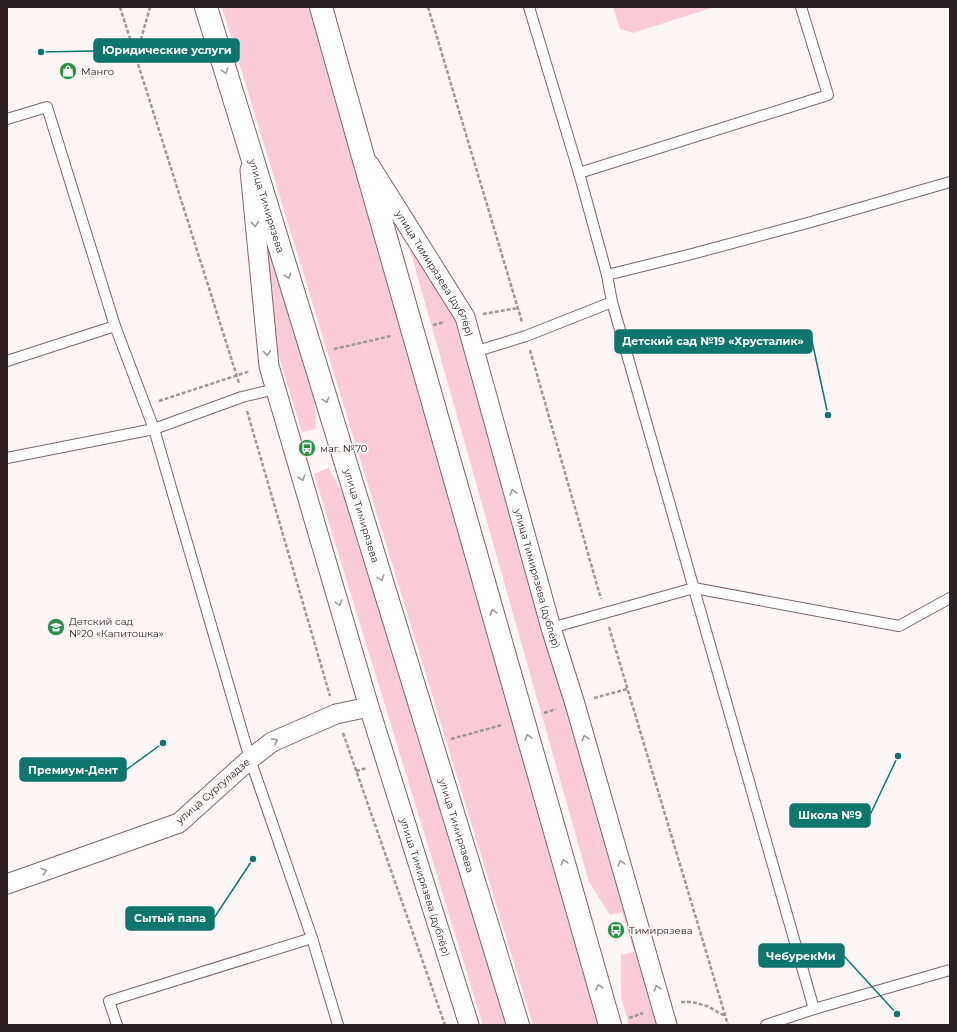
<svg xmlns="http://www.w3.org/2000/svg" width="957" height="1032" font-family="Montserrat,sans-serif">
<rect width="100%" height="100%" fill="#fcf6f7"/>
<g fill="#fbcbd9">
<path d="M222,7H309L601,1025H533Z"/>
<path d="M613,7H714L633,33L620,29Z"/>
<path d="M401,218L446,284L660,1025H629L621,997V955L634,952L622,912L610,915L589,882Z"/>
<path d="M264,228L313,376L316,429L302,432L274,340Z"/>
<path d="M328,468L348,501L510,1025H483L314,474Z"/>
</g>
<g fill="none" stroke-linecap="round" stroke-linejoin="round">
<defs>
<g id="service">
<path d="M529,7L579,173L607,275L612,302L814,1009"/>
<path d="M7,119L47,107L115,326L154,429L250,759L312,938L338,1025"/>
<path d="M579,173L828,95L801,7"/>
<path d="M607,275L688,255L811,222L950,182"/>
<path d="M474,352L526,336L612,302"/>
<path d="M7,361L115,326"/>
<path d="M7,458L154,429L242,397L276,389"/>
<path d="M551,628L694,588L899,626L950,598"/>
<path d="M117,1025L109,1001L312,938"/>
<path d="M766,1025L814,1009L950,970"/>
</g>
<g id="minor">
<path id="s1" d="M369,164L465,317L551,628L575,704L667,1025"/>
<path id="s2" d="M250,170L269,366L369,707L469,1025"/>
<path d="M7,884L179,823L250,759L272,742L336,714L369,707"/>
</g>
<g id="secondary">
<path id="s3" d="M206,7L518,1025"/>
<path d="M321,7L362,153L610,1025"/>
</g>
</defs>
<use href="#service" stroke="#81656e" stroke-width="12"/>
<use href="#minor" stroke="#81656e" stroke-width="21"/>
<use href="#secondary" stroke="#81656e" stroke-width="24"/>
<g stroke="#a09799" stroke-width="2.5" stroke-dasharray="4 2" stroke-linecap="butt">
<path d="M120,7L239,383"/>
<path d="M428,7L522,322"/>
<path d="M136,57L150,7"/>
<path d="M483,314L518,308"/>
<path d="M433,325L445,322"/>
<path d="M334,349L391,336"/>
<path d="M530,350L601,599"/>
<path d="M159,401L250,371"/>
<path d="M247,411L330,696"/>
<path d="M609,627L728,1025"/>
<path d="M594,698L627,689"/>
<path d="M544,713L556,709"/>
<path d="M343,733L445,1025"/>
<path d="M451,739L502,725"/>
<path d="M356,771L367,768"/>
<path d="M681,1002H692L707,1006L725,1016"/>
<path d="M629,1018L643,1013"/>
</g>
<use href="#service" stroke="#fff" stroke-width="10"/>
<use href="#minor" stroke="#fff" stroke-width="19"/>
<use href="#secondary" stroke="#fff" stroke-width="22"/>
</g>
<defs><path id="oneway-chevron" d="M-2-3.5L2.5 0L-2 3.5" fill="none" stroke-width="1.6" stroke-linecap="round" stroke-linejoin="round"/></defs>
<g stroke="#a09a9c">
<use href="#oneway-chevron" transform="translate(225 71) rotate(73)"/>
<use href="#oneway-chevron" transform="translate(255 224) rotate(85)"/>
<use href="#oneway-chevron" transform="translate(288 276) rotate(73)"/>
<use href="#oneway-chevron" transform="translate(267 353) rotate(85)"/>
<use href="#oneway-chevron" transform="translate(326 400) rotate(73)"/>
<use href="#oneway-chevron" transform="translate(302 478) rotate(74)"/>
<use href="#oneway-chevron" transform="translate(513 492) rotate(-105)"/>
<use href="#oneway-chevron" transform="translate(381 578) rotate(73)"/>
<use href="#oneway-chevron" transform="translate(339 603) rotate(74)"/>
<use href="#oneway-chevron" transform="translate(493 612) rotate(-106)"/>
<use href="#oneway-chevron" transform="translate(528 737) rotate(-106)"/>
<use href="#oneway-chevron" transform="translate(585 738) rotate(-106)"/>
<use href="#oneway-chevron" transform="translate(275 741) rotate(-28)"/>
<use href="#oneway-chevron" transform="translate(564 862) rotate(-106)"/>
<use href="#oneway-chevron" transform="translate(621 863) rotate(-106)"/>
<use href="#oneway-chevron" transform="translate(44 871) rotate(-19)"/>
<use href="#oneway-chevron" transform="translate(599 987) rotate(-106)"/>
<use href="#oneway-chevron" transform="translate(657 988) rotate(-106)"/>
</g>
<defs>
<symbol id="shop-disc" viewBox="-11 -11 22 22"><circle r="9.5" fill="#288f45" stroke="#fcf6f7"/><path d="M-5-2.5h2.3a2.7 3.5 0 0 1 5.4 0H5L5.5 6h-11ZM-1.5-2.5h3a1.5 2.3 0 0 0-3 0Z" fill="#fff"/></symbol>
<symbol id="bus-disc" viewBox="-11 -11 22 22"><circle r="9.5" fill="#288f45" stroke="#fcf6f7"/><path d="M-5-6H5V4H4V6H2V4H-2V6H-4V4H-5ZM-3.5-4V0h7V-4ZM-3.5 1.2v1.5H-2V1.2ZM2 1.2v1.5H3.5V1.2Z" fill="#fff"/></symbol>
<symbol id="school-disc" viewBox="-11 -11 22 22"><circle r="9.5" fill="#288f45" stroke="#fcf6f7"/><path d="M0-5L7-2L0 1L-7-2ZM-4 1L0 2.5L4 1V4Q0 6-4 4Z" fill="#fff"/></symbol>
</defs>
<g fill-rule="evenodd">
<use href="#shop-disc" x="58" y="61" width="20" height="20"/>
<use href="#bus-disc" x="297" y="438" width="20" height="20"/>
<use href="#school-disc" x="46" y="617" width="20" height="20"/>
<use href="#bus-disc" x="606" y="920" width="20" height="20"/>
</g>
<g text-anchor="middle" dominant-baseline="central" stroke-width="3.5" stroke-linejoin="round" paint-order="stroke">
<g font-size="10" fill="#2b1f23" stroke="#fcf6f7" text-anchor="start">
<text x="81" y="71">Манго</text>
<text x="320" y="448">маг. №70</text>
<text x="69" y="621">Детский сад<tspan x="69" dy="12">№20 «Капитошка»</tspan></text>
<text x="629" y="930">Тимирязева</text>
</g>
<g font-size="10" fill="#2b1f23" stroke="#fcf6f7">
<text stroke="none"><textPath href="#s3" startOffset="208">улица Тимирязева</textPath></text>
<text stroke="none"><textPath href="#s1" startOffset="128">улица Тимирязева (дублёр)</textPath></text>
<text stroke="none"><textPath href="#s3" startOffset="532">улица Тимирязева</textPath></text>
<text stroke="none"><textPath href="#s1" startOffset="452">улица Тимирязева (дублёр)</textPath></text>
<text transform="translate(213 791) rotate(-41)">улица Сургуладзе</text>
<text stroke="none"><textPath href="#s3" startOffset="856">улица Тимирязева</textPath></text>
<text stroke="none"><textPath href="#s2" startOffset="741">улица Тимирязева (дублёр)</textPath></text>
</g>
</g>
<path fill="none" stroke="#0f766e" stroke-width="1.5" d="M41 52L94 51M828 415L812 341M163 743L126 770M898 756L870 815M253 859L214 918M897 1014L844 956"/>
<g fill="#0f766e" stroke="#fcf6f7" stroke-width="1.5">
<circle cx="41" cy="52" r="4"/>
<circle cx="828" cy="415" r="4"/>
<circle cx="163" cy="743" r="4"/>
<circle cx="898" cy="756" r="4"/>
<circle cx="253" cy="859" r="4"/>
<circle cx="897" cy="1014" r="4"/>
</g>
<g fill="#0f766e" stroke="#0f766e" stroke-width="1.5">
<rect x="94" y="39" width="145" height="23" rx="4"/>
<rect x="615" y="330" width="197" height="23" rx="4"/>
<rect x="20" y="758" width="106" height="23" rx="4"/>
<rect x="790" y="804" width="80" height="23" rx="4"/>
<rect x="126" y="907" width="88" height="23" rx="4"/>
<rect x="759" y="944" width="85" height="23" rx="4"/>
</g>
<g font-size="11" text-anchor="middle" font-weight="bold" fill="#fff">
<text x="167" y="54">Юридические услуги</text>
<text x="713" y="345">Детский сад №19 «Хрусталик»</text>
<text x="73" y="774">Премиум-Дент</text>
<text x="830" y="819">Школа №9</text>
<text x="170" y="922">Сытый папа</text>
<text x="801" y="960">ЧебурекМи</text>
</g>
<rect width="957" height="1032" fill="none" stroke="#2b1f23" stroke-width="16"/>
</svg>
